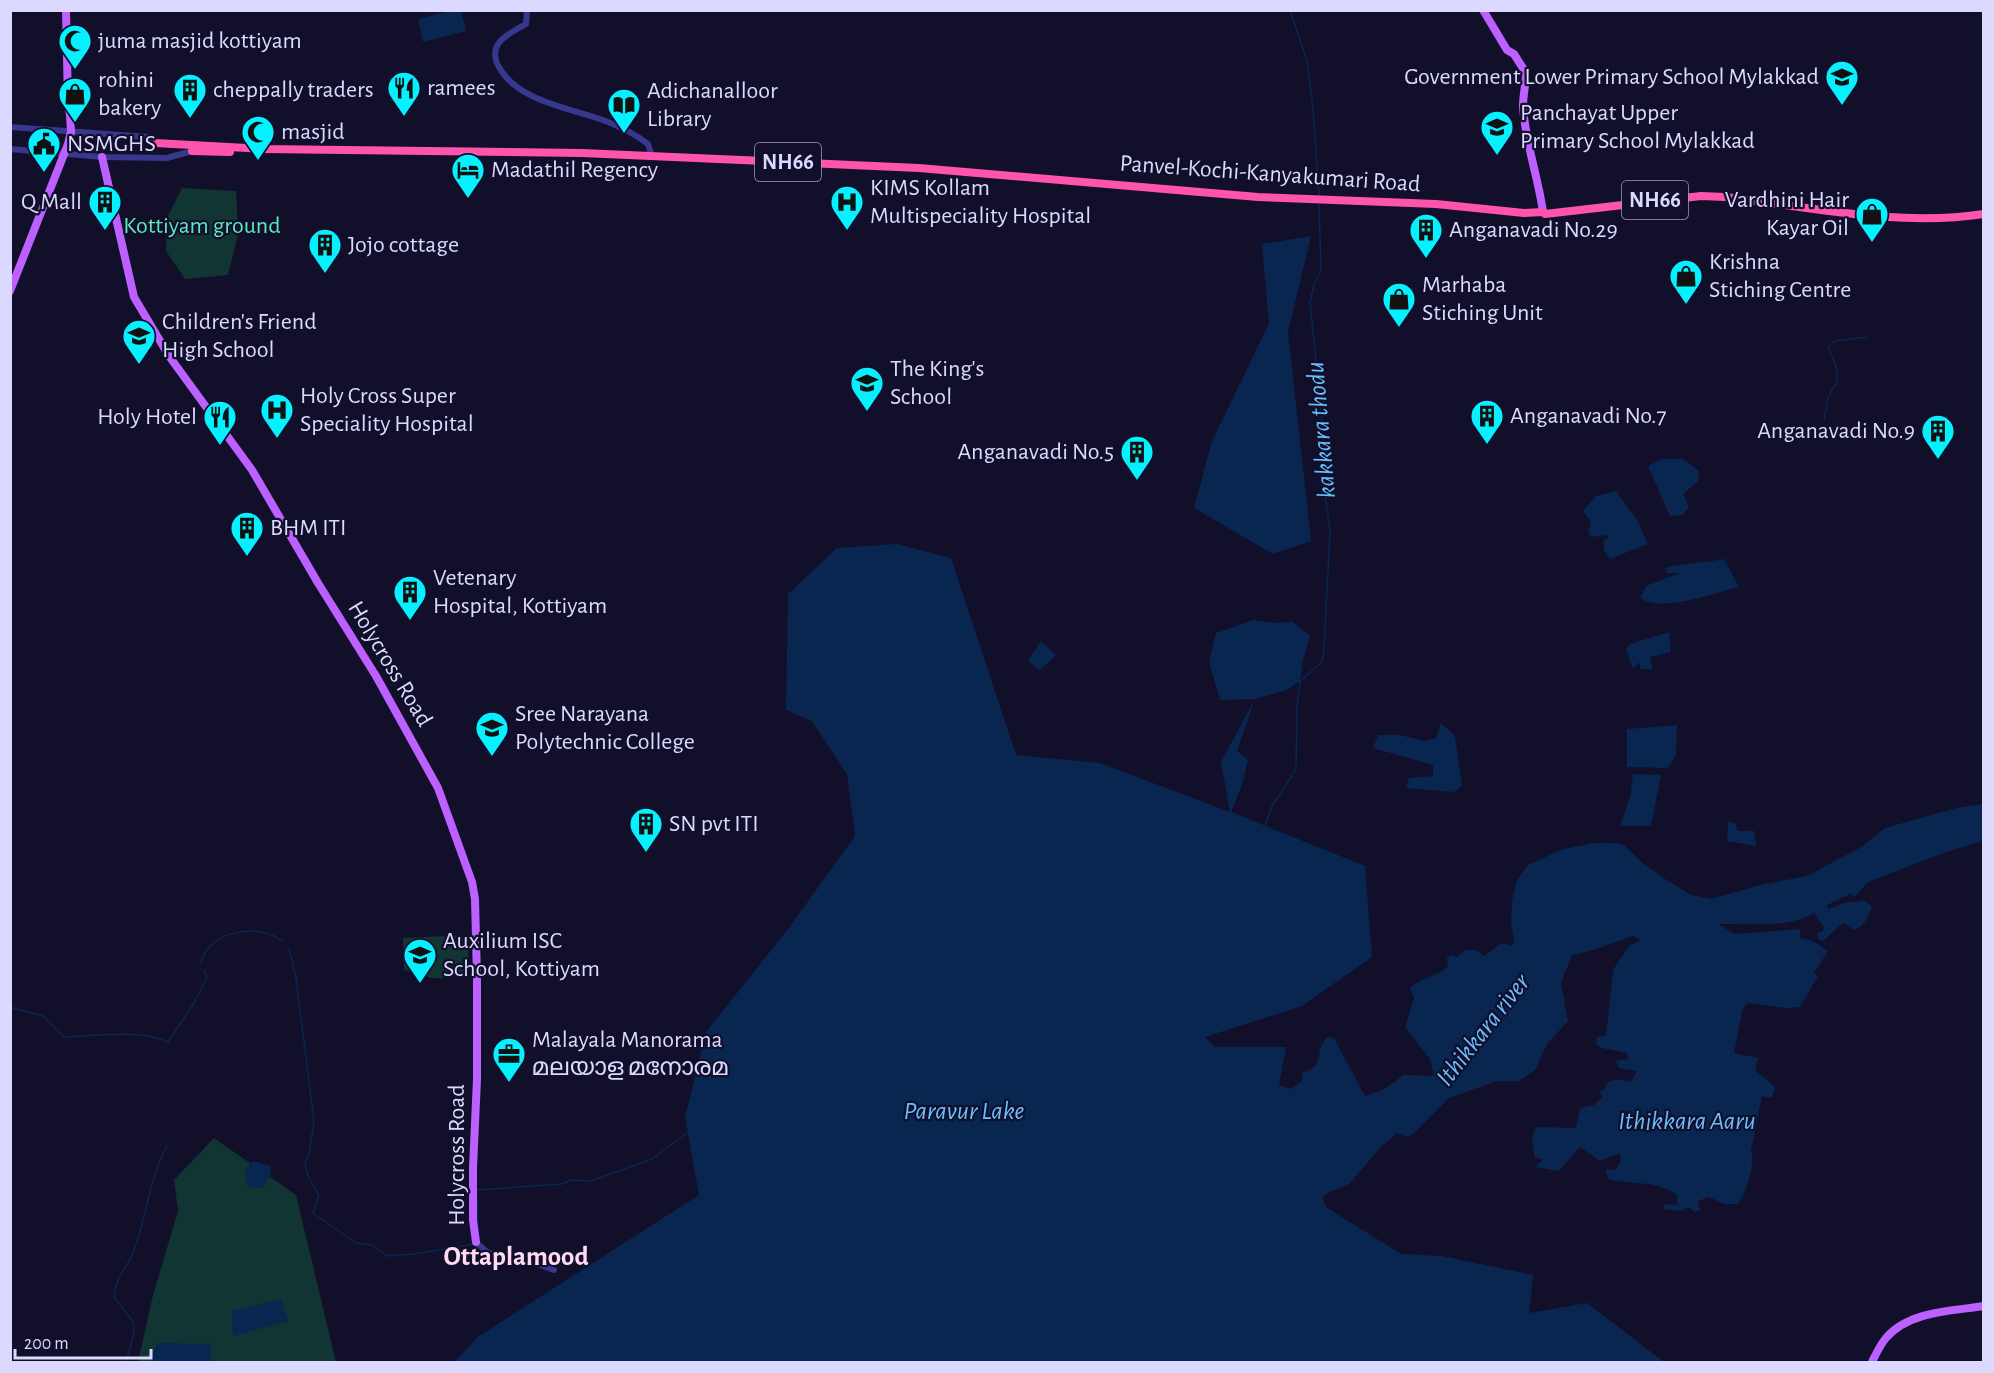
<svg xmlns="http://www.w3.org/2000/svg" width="1994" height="1373" font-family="'Alegreya Sans','Noto Sans Malayalam',sans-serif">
<rect width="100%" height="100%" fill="#120f2b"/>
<g fill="#113532">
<path d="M182,188L236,191L238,234L228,275L185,279L166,251L167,218Z"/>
<path d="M468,935L469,977L455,975L442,978H431L404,970L403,938Z"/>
<path d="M214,1138L296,1195L336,1362H138L153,1295L178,1211L174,1180Z"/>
</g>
<g fill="#092650">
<path d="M454,10L461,11L466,31L423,42L418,19Z"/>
<path d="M1311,236L1288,332L1311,541L1273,554L1194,508L1212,441L1269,324L1262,244Z"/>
<path d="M1663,459H1683L1699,471L1698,481L1683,494L1689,507L1682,515L1670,516L1648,466Z"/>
<path d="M1616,491L1637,520L1648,544L1610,559L1604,551V540L1609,538L1607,535L1591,537L1588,531L1591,522L1583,511L1596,496Z"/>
<path d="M897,544L951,558L1016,755L1100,763L1230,812L1221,762L1255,699L1220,700L1209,662L1216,633L1253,620L1275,623L1293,622L1310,636L1303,660L1300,681L1287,690L1255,699L1237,751L1248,760L1242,785L1231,812L1365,866L1372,957L1302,1006L1205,1037L1215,1047H1286L1279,1085L1291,1089L1302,1081V1073C1327,1065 1313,1053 1327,1037L1334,1038L1365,1096C1380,1092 1392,1085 1403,1075L1434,1076L1430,1059L1405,1027L1414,998L1410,988C1422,978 1436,976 1448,967L1447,957L1453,955L1457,957L1465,950H1476L1484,956L1502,943L1512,946L1514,941L1511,923L1512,901L1517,880L1528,865L1560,850L1593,843H1613L1624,845L1644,864L1665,879L1691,895L1711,899L1760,885L1807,876L1863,846L1885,828L1957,808L1983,804V841L1946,852L1868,882L1853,898L1852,893L1827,905L1828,909C1834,908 1837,906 1843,903C1850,901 1856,903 1864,900L1872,907C1868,917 1865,926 1854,930L1843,923L1823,941L1818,939L1817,933L1823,931L1824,927L1814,913C1787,929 1749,923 1719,924L1734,934L1800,929V938L1811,940L1828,951L1814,973L1818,976L1800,1007L1785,1008L1747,1003L1742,1012L1734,1053L1758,1058L1755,1070L1775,1087L1772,1098L1762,1096L1751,1150C1755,1166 1747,1190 1738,1204H1724L1709,1197L1698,1201L1700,1210L1695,1212L1688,1207L1680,1211L1663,1209L1665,1204L1677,1205V1195C1654,1179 1634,1186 1608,1179L1606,1171L1608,1169L1615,1170L1621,1161L1620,1153L1600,1161L1580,1147L1559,1171L1536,1167L1543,1159L1535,1158L1532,1137L1536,1127L1576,1128L1580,1108L1594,1105L1603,1097L1599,1092L1604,1090L1607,1083L1616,1079L1631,1082L1637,1071L1619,1068L1616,1061L1628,1059L1627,1053L1602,1048L1596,1044L1597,1037L1606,1036L1613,970L1629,946L1641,940L1633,936L1590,951L1572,955L1561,983L1568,1021L1547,1044L1535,1070L1519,1081H1497L1449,1098L1414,1133L1407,1137L1397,1133L1382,1146L1349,1184L1329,1192L1323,1197L1326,1207L1401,1254L1442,1256L1533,1275L1529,1313L1587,1303L1664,1362H454L479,1336L699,1195L685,1118L706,1032L788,929L855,836L847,774L812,721L786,710L788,594L837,548Z"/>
<path d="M1724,559L1739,587C1713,593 1663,613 1640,598L1646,586L1680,573H1667L1664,568C1684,563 1704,563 1724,559Z"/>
<path d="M1669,632L1671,652L1650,657L1653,669H1641L1639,662L1633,669L1626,649L1630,644Z"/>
<path d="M1041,641L1056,655L1040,670L1037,669L1028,660Z"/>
<path d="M1441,723L1455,736L1462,786L1454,792L1406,788L1409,778L1433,776V765L1373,748L1378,735H1399L1426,741L1436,738Z"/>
<path d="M1677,725L1676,755L1668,768L1627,767V729Z"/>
<path d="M1633,774L1661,775L1651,826H1620L1630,797Z"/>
<path d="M1728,822L1735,823L1738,831H1754L1756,846L1727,841Z"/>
<path d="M253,1161L270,1166L271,1175L262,1188L247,1187L245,1170Z"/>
<path d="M281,1299L288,1321L233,1336L232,1311Z"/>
<path d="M157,1343L211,1344V1362H150Z"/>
</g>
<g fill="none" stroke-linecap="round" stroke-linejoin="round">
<g stroke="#092650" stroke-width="1.5">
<path d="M1290,10L1307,61L1313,108L1319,195"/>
<path d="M1824,421L1828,397L1837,381V369L1828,346L1835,341L1866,337"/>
<path d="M1265,826L1272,806L1296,769L1297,706L1300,681L1322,662L1324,649L1330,531L1324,489L1322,421L1310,302L1314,284L1321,271L1319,203"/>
<path d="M289,948L296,978L314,1121L309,1153L305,1163L308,1176L319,1196L313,1213L356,1243L372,1245L387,1256L414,1254L475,1244"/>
<path d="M201,963C207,931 259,922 282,941"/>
<path d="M10,1007L43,1016L64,1037C95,1036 139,1029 168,1042L193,1005L207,978L204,970"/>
<path d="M476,1190L562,1184L572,1180L591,1181L652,1159L688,1132"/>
<path d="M477,1198L478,1229"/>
<path d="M126,1362L134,1332V1323L114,1297C116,1274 127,1270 134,1250C147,1215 149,1179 167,1146"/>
</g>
<g stroke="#37378d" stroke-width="6">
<path d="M527,10L526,24C508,34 486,44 499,67C517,101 570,108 603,120C619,126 635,134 648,144L652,156"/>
<path d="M10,127L149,137L155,143"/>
<path d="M10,149L102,157L167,158L192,151"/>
<path d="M476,1242L488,1253L527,1260L554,1270"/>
</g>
<g stroke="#bc60ff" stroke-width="8">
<path d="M1483,10L1507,50L1514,54L1526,73C1526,84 1523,95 1523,106C1525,142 1538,176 1543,212"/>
<path d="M102,157L134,297L169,356L252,470L318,583L376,676L438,788L472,882L475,899L477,979V1079L473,1168V1220L476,1242"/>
<path d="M10,291L68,144L71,132L70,115L68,104L66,10"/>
<path d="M1872,1362C1876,1354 1880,1345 1886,1338C1909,1311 1952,1311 1984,1306"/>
</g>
<g stroke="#ff54ad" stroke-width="8">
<path d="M155,143L263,149L582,153L919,168L1258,197L1436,204L1524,213L1543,212L1545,214L1701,196L1725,197C1810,207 1898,227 1984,214"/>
<path d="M192,151L230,152"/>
</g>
</g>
<defs>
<symbol id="mosque-pin" viewBox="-11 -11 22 30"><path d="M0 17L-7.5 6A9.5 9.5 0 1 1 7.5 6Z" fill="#05f1ff" stroke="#120f2b"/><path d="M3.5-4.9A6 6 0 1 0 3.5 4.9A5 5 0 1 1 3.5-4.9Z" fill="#111"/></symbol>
<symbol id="school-pin" viewBox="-11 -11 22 30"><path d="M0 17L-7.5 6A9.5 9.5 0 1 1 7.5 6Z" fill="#05f1ff" stroke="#120f2b"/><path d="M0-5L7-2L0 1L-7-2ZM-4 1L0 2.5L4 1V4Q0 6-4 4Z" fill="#111"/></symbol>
<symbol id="restaurant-pin" viewBox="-11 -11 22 30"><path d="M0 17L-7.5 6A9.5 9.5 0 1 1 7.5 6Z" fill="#05f1ff" stroke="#120f2b"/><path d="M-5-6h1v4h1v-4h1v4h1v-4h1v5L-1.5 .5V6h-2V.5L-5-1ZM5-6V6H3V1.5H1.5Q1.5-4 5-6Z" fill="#111"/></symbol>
<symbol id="building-pin" viewBox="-11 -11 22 30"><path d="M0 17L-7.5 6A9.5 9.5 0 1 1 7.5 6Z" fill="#05f1ff" stroke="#120f2b"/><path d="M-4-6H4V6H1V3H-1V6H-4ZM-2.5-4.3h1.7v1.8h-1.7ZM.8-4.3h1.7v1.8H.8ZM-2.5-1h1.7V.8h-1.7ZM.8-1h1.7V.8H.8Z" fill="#111"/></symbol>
<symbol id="shop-pin" viewBox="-11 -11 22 30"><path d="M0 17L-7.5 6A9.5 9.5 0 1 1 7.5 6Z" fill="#05f1ff" stroke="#120f2b"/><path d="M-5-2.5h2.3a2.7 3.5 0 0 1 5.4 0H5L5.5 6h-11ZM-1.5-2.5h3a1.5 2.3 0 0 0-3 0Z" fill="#111"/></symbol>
<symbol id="library-pin" viewBox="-11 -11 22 30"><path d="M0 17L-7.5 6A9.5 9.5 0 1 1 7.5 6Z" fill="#05f1ff" stroke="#120f2b"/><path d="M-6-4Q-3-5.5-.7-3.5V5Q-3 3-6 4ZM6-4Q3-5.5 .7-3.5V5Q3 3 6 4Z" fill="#111"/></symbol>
<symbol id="civic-pin" viewBox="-11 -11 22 30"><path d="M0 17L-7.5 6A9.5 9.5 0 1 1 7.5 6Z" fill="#05f1ff" stroke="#120f2b"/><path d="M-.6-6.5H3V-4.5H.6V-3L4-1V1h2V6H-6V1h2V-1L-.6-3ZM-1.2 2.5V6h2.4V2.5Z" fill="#111"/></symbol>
<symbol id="hotel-pin" viewBox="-11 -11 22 30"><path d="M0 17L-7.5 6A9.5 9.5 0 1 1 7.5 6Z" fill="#05f1ff" stroke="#120f2b"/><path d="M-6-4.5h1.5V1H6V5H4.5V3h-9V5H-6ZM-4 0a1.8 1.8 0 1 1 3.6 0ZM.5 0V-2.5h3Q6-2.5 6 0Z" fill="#111"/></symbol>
<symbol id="hospital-pin" viewBox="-11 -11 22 30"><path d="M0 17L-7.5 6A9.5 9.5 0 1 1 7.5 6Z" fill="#05f1ff" stroke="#120f2b"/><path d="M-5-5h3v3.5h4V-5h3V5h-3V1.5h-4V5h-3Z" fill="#111"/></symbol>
<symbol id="university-pin" viewBox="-11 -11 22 30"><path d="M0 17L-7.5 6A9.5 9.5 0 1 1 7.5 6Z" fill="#05f1ff" stroke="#120f2b"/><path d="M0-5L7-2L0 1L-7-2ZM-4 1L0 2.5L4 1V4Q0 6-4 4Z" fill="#111"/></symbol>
<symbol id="office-pin" viewBox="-11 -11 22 30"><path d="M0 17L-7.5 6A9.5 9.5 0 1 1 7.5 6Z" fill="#05f1ff" stroke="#120f2b"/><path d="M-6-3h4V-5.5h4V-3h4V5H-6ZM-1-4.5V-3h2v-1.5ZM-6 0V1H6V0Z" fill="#111"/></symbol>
</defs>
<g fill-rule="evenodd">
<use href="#mosque-pin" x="56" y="22" width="38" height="52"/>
<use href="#school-pin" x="1823" y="58" width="38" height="52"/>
<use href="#restaurant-pin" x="385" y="69" width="38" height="52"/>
<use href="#building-pin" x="171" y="71" width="38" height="52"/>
<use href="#shop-pin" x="56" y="75" width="38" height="52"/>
<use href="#library-pin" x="605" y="86" width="38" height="52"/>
<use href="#school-pin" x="1478" y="108" width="38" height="52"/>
<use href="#mosque-pin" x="239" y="113" width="38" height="52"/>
<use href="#civic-pin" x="25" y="125" width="38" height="52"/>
<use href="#hotel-pin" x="449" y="151" width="38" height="52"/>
<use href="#building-pin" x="86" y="183" width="38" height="52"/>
<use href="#hospital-pin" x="828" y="183" width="38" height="52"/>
<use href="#shop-pin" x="1853" y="195" width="38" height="52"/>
<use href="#building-pin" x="1407" y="211" width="38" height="52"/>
<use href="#building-pin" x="306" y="226" width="38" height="52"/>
<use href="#shop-pin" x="1667" y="257" width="38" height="52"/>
<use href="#shop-pin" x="1380" y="280" width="38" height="52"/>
<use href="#school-pin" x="120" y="317" width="38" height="52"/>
<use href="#school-pin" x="848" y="364" width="38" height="52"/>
<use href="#hospital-pin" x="258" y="391" width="38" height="52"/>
<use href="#building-pin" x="1468" y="397" width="38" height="52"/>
<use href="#restaurant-pin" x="201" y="398" width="38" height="52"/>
<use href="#building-pin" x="1919" y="412" width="38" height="52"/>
<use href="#building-pin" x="1118" y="433" width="38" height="52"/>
<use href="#building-pin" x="228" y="509" width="38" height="52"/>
<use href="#building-pin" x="391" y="573" width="38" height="52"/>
<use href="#university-pin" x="473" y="709" width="38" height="52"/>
<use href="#building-pin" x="627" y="805" width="38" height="52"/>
<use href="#school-pin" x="401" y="936" width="38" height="52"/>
<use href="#office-pin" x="490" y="1035" width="38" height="52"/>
</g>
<g text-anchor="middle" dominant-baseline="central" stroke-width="4.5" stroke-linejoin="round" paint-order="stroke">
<g fill="#120f2b" stroke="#9f9cbf" stroke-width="1.5">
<rect x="755" y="143" width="66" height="38" rx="4.5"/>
<rect x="1622" y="181" width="66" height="38" rx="4.5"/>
</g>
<g font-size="22" font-weight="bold" fill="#dbd9ff">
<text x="788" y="162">NH66</text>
<text x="1655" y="200">NH66</text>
</g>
<g font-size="24" fill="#dbd9ff" stroke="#120f2b" text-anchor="start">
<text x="98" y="41">juma masjid kottiyam</text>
<text x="1819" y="77" text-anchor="end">Government Lower Primary School Mylakkad</text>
<text x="98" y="80">rohini<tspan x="98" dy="28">bakery</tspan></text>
<text x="427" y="88">ramees</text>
<text x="213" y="90">cheppally traders</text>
<text x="647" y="91">Adichanalloor<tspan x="647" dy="28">Library</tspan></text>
<text x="1520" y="113">Panchayat Upper<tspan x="1520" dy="28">Primary School Mylakkad</tspan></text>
<text x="281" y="132">masjid</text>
<text x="67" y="144">NSMGHS</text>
<text x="491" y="170">Madathil Regency</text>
<text x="870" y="188">KIMS Kollam<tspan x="870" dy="28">Multispeciality Hospital</tspan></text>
<text x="1849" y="200" text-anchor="end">Vardhini Hair<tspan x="1849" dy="28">Kayar Oil</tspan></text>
<text x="82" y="202" text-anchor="end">Q Mall</text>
<text x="1449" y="230">Anganavadi No.29</text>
<text x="348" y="245">Jojo cottage</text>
<text x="1709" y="262">Krishna<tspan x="1709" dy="28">Stiching Centre</tspan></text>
<text x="1422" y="285">Marhaba<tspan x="1422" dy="28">Stiching Unit</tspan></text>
<text x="162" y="322">Children's Friend<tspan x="162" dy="28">High School</tspan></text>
<text x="890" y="369">The King's<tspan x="890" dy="28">School</tspan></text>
<text x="300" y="396">Holy Cross Super<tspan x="300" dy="28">Speciality Hospital</tspan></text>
<text x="1510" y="416">Anganavadi No.7</text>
<text x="197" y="417" text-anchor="end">Holy Hotel</text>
<text x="1915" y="431" text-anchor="end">Anganavadi No.9</text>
<text x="1114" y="452" text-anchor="end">Anganavadi No.5</text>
<text x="270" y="528">BHM ITI</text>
<text x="433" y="578">Vetenary<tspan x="433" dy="28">Hospital, Kottiyam</tspan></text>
<text x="515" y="714">Sree Narayana<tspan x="515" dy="28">Polytechnic College</tspan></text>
<text x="669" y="824">SN pvt ITI</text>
<text x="443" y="941">Auxilium ISC<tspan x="443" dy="28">School, Kottiyam</tspan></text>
<text x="532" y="1040">Malayala Manorama<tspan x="532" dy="28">മലയാള മനോരമ</tspan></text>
</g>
<g font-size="24" fill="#dbd9ff" stroke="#120f2b">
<text transform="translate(1270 174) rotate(4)">Panvel-Kochi-Kanyakumari Road</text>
<text transform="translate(390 664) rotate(59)">Holycross Road</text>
<text transform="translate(457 1155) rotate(-90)">Holycross Road</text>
</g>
<g font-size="24" fill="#5be8bf" stroke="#120f2b">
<text x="202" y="226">Kottiyam ground</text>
</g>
<g font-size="26" font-style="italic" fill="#67bfff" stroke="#120f2b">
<text transform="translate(1321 430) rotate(-95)">kakkara thodu</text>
<text transform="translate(1483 1030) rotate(-52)">Ithikkara river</text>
<text x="964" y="1111">Paravur Lake</text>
<text x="1687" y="1121">Ithikkara Aaru</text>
</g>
<g font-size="27" font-weight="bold" fill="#ffdbf3" stroke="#120f2b">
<text x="516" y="1256">Ottaplamood</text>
</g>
</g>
<rect width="1994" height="1373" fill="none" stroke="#dbd9ff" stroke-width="24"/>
<path d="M15 1349v9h136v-9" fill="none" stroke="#dbd9ff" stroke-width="3"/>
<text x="24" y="1349" font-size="18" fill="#dbd9ff" stroke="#120f2b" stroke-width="4.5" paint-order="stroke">200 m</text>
</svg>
